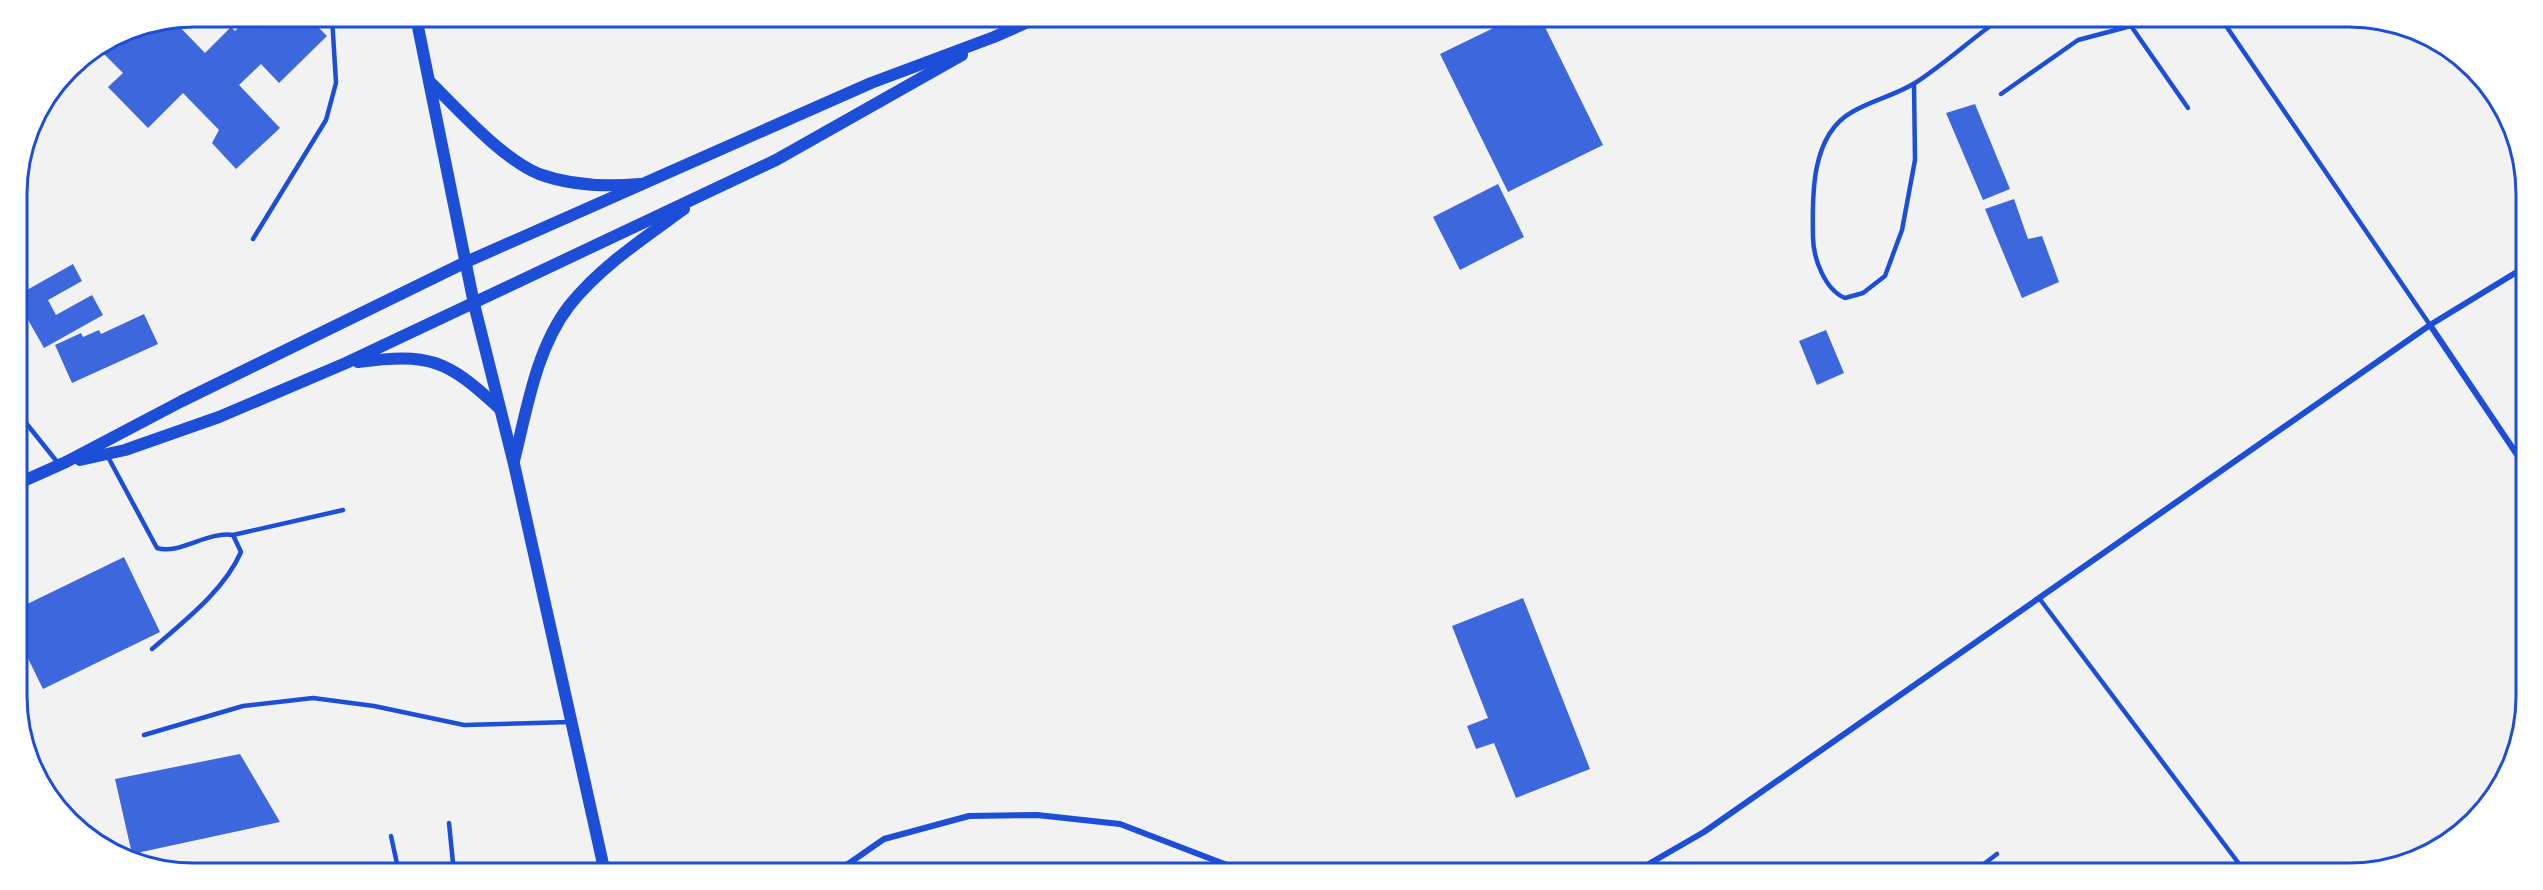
<svg xmlns="http://www.w3.org/2000/svg" width="2543" height="890" font-family="Jost,sans-serif">
<rect width="100%" height="100%" fill="#f2f2f2"/>
<g fill="#3d67dc">
<path d="M250,17H308L327,36L279,83L261,64L239,85L280,128L236,169L212,143L219,130L183,93L148,128L108,87L123,73L98,48L127,30L174,21L205,53L231,27L235,31Z"/>
<path d="M1516,17H1540L1603,145L1508,192L1440,54Z"/>
<path d="M1975,104L2010,189L1983,200L1946,113Z"/>
<path d="M1498,184L1524,237L1460,270L1433,217Z"/>
<path d="M2014,199L2028,239L2042,236L2059,282L2022,298L1985,209Z"/>
<path d="M73,264L82,281L48,300L56,315L92,295L103,315L44,348L18,302V295Z"/>
<path d="M144,314L158,344L72,383L55,345L81,333L83,337L99,330L101,334Z"/>
<path d="M1826,330L1844,373L1817,385L1799,341Z"/>
<path d="M124,557L160,632L43,689L19,640V608Z"/>
<path d="M1523,598L1590,769L1516,798L1494,743L1476,749L1467,726L1488,718L1452,626Z"/>
<path d="M240,754L280,822L132,854L115,779Z"/>
</g>
<g fill="none" stroke-linecap="round" stroke-linejoin="round">
<g stroke="#1d4ed8" stroke-width="4.5">
<path d="M2220,17L2430,325"/>
<path d="M2131,26L2188,108"/>
<path d="M1914,84L1915,160L1902,230L1885,276L1863,293L1845,298C1825,290 1813,258 1813,237C1812,195 1811,135 1852,112C1872,100 1896,95 1915,83C1946,63 1973,37 2003,17"/>
<path d="M2001,94L2078,40L2131,26L2152,17"/>
<path d="M253,239L326,120L336,83L332,17"/>
<path d="M18,396L26,423"/>
<path d="M18,420L26,423L58,463"/>
<path d="M108,457L157,548C180,555 207,531 233,535L343,510"/>
<path d="M2039,598L2246,873"/>
<path d="M152,649C183,622 224,591 241,552L233,535"/>
<path d="M144,735L243,706L313,698L374,706L464,725L570,722"/>
<path d="M449,823L454,873"/>
<path d="M391,836L399,873"/>
<path d="M1972,873L1997,854"/>
</g>
<g stroke="#1d4ed8" stroke-width="6">
<path d="M2430,325L2526,468"/>
<path d="M835,873L884,839L969,816L1037,815L1120,824L1248,873"/>
<path d="M1633,873L1704,832L2430,325L2525,267"/>
</g>
<g stroke="#1d4ed8" stroke-width="12">
<path d="M416,17L474,304L514,464L605,873"/>
<path d="M429,81C458,109 502,159 539,174C572,186 606,187 640,184"/>
<path d="M358,362C430,353 446,359 499,408"/>
<path d="M80,460L125,450L219,417L346,363L776,160L962,55"/>
<path d="M514,461C527,409 536,349 569,306C600,267 644,238 684,209"/>
<path d="M19,483L66,462L182,401L466,262L871,83L994,37L1039,17"/>
</g>
</g>
<path d="M0 0H2543V890H0ZM194 27H2349A167 167 0 0 1 2516 194V696A167 167 0 0 1 2349 863H194A167 167 0 0 1 27 696V194A167 167 0 0 1 194 27Z" fill="#fff" fill-rule="evenodd"/>
<path fill="none" stroke="#1d4ed8" stroke-width="3" d="M194 27H2349A167 167 0 0 1 2516 194V696A167 167 0 0 1 2349 863H194A167 167 0 0 1 27 696V194A167 167 0 0 1 194 27Z"/>
</svg>
